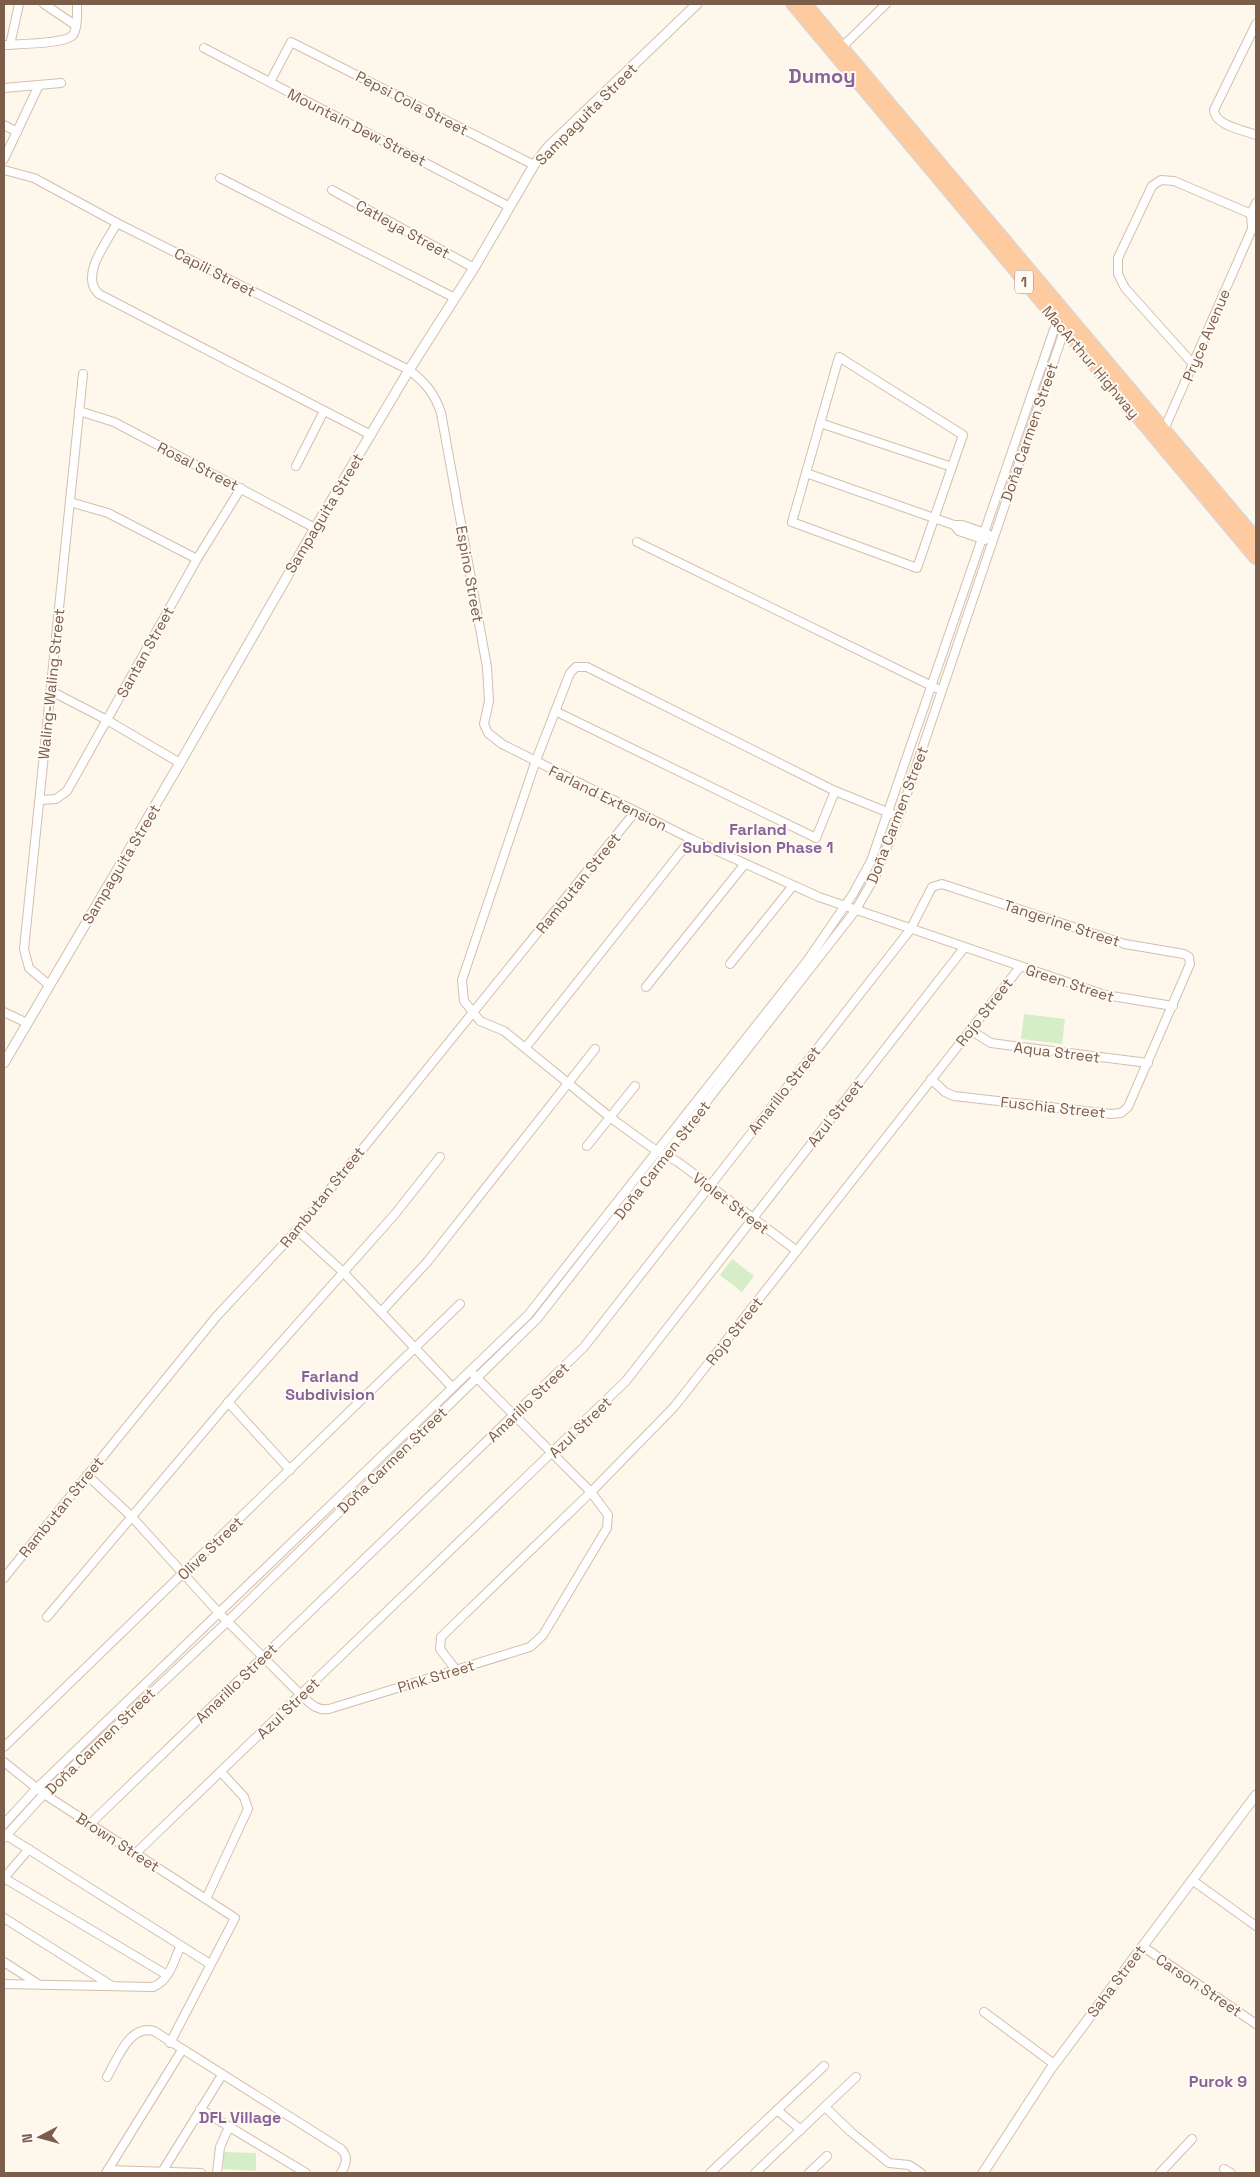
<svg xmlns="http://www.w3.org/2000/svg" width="1260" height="2177" font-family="'Space Grotesk',sans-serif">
<rect width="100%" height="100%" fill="#fef7eb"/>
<g fill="#d6eec7">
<path d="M1024,1014L1065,1019L1062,1044L1021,1039Z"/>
<path d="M732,1259L754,1276L742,1292L720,1275Z"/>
<path d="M224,2152L256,2153V2171L223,2169Z"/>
</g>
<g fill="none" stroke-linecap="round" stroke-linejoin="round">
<defs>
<g id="minor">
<path d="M44,4L75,25"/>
<path d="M1256,24L1214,110C1215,126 1244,130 1256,135"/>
<path d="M4,45C16,44 66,44 73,35C78,27 77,13 77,4"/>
<path d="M10,45L19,4"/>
<path d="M204,48L510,207"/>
<path d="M839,50L886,4"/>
<path d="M270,82L291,42L534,165"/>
<path d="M4,88L61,83"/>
<path d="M4,125L17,132"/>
<path d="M4,159L39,85"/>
<path d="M4,170L34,178L117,223L409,370C425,382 435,394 441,413L487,667L489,701L484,724L488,733L502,744L691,839L819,897L1105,995L1173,1006"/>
<path d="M220,178L455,298"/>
<path d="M332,190L474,268"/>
<path d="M117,223C107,242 79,276 99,294L371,435"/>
<path d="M1252,229L1251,214L1256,203"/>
<path d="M839,357L963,435L917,568L792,522Z"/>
<path d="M1193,364L1125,288L1118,274V258L1152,186L1161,180L1174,181L1256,216"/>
<path d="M79,411L114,422L315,528"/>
<path d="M820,423L952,467"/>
<path d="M1163,432L1252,229L1256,225"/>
<path d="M296,466L324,411"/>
<path d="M806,473L954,525H962L988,534"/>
<path d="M70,502L108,513L197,559"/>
<path d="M954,525L959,531L985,540"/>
<path d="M637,542L936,688"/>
<path d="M51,691L107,720L180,763"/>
<path d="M555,711L816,838L835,791"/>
<path d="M40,800L56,799L67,791L197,559L241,488"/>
<path d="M730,964L792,887"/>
<path d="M49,985L29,968L24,949L83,374"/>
<path d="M646,987L744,865"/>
<path d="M4,1012L27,1023"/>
<path d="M970,1030L991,1043L1148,1063"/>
<path d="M526,1047L691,839"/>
<path d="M587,1146L635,1086"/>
<path d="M297,1230L342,1271L452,1387"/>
<path d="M797,1251L678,1162L651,1147L611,1118L504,1031L480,1021L464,1001L462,980L535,763L570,673L576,667H587L835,791L892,814"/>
<path d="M381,1312L428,1261L595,1049"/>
<path d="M228,1402L290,1470"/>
<path d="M87,1475L131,1516L219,1613L302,1696C311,1704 317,1711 329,1709L530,1647L543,1635L607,1528L608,1515L591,1492L474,1375"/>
<path d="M4,1578L216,1317L297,1230L635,812"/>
<path d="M47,1617L238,1391L395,1214L440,1157"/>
<path d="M456,1670L440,1649L441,1637L591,1492L674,1407L1020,967"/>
<path d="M4,1747L460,1304"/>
<path d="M4,1762L44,1794L235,1918L170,2043"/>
<path d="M4,1824L36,1789L528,1315L807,961L853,894L871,861L1058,318"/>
<path d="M90,1824L584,1347L910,930L932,887L942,884L1125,944L1184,954L1189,957L1190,964L1128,1107L1121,1113L1111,1114L954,1096L945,1092L931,1079"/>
<path d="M6,1835L210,1964"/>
<path d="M4,1838L44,1794L228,1621L537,1319L855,911L876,875L899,817L1065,328"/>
<path d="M136,1853L626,1381L964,948"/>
<path d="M4,1878L167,1975"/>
<path d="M4,1878L29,1849"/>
<path d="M1192,1880L1256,1926"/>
<path d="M206,1899L248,1809L244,1797L221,1772"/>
<path d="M4,1918L112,1986"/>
<path d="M1142,1946L1256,2024"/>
<path d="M4,1962L38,1984"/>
<path d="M4,1984L153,1987C169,1981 174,1961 180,1947"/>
<path d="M984,2012L1054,2064"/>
<path d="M107,2077C117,2060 129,2024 154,2031L341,2149C349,2157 346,2164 341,2173"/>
<path d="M825,2107L851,2132L889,2163L909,2165L921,2173"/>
<path d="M200,2109L306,2173"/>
<path d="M777,2110L801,2130"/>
<path d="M1224,2169L1231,2173"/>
<path d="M108,2170L201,2173"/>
<path d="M162,2172L222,2075"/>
<path d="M106,2173L182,2050"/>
<path d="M217,2173L220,2147L229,2127"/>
<path d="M710,2173L824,2066"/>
<path d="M755,2173L856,2077"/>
<path d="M809,2173L827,2156"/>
<path d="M1160,2173L1192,2139"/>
</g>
<g id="tertiary">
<path d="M4,1063L180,763L315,528L409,370L474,268L534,165L548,147L697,4"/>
<path d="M983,2173L1050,2070L1256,1795"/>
</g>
<g id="trunk">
<path d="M793,4L1256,558"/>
<path d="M805,4L1256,539"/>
</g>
</defs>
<use href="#minor" stroke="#d3bfae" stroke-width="10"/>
<use href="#tertiary" stroke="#d3bfae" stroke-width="11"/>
<use href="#trunk" stroke="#ddd5d0" stroke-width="15"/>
<use href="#minor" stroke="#fff" stroke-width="8"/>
<use href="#tertiary" stroke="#fff" stroke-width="9"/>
<use href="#trunk" stroke="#feca9f" stroke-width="12"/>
</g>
<g text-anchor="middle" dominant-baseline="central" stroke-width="4" stroke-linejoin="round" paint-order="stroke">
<rect fill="#fffaf3" stroke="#a38c7d" stroke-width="1" x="1015" y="270.5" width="18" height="23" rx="4"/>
<g font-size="14" font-weight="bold" fill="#7c5d4a">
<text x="1024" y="282">1</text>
</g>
<g font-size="15" fill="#7c5d4a" stroke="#fffaf3">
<text transform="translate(412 103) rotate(27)">Pepsi Cola Street</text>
<text transform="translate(586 114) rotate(-45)">Sampaguita Street</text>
<text transform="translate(357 127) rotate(27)">Mountain Dew Street</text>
<text transform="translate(403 229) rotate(29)">Catleya Street</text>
<text transform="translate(215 272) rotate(27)">Capili Street</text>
<text transform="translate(1206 335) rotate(-67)">Pryce Avenue</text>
<text transform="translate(1091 362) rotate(50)">MacArthur Highway</text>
<text transform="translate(1029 432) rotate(-71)">Doña Carmen Street</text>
<text transform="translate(198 466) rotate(27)">Rosal Street</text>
<text transform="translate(324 513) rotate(-59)">Sampaguita Street</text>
<text transform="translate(470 574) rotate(80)">Espino Street</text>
<text transform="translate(145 652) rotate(-61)">Santan Street</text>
<text transform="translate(51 684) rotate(-84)">Waling-Waling Street</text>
<text transform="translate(608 798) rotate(26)">Farland Extension</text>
<text transform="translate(897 815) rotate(-69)">Doña Carmen Street</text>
<text transform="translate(121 864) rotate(-59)">Sampaguita Street</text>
<text transform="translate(578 883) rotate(-51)">Rambutan Street</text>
<text transform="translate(1062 923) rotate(18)">Tangerine Street</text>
<text transform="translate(1070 983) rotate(18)">Green Street</text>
<text transform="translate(984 1012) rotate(-52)">Rojo Street</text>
<text transform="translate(1057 1052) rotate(7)">Aqua Street</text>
<text transform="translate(784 1090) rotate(-52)">Amarillo Street</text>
<text transform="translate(1053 1107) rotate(6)">Fuschia Street</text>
<text transform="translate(835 1113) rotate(-52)">Azul Street</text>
<text transform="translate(662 1160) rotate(-52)">Doña Carmen Street</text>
<text transform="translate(322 1197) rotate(-51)">Rambutan Street</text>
<text transform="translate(731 1203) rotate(37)">Violet Street</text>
<text transform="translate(734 1331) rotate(-52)">Rojo Street</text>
<text transform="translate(528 1402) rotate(-44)">Amarillo Street</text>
<text transform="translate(580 1427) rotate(-44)">Azul Street</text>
<text transform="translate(392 1460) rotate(-44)">Doña Carmen Street</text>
<text transform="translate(61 1507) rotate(-51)">Rambutan Street</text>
<text transform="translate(210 1548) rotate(-44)">Olive Street</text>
<text transform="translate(436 1676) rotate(-17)">Pink Street</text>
<text transform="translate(236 1683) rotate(-44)">Amarillo Street</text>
<text transform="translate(288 1708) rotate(-44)">Azul Street</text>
<text transform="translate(100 1741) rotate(-44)">Doña Carmen Street</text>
<text transform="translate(118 1842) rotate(33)">Brown Street</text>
<text transform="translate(1116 1981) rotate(-53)">Saha Street</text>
<text transform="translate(1199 1985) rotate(34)">Carson Street</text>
</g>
<g font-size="16" font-weight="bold" fill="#876398" stroke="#fffaf3">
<text x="758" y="829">Farland<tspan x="758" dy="18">Subdivision Phase 1</tspan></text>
<text x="330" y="1376">Farland<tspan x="330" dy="18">Subdivision</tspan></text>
<text x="1218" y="2081">Purok 9</text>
<text x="240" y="2117">DFL Village</text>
</g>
<g font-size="20" font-weight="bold" fill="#876398" stroke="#fffaf3">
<text x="822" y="76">Dumoy</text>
</g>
</g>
<rect width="1260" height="2177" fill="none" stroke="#7c5d4a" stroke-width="10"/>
<g transform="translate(40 2137) rotate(264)" stroke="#fffaf3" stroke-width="4" paint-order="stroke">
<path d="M0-4L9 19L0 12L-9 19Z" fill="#7c5d4a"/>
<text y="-8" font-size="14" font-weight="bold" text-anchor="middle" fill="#7c5d4a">N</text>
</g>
</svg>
